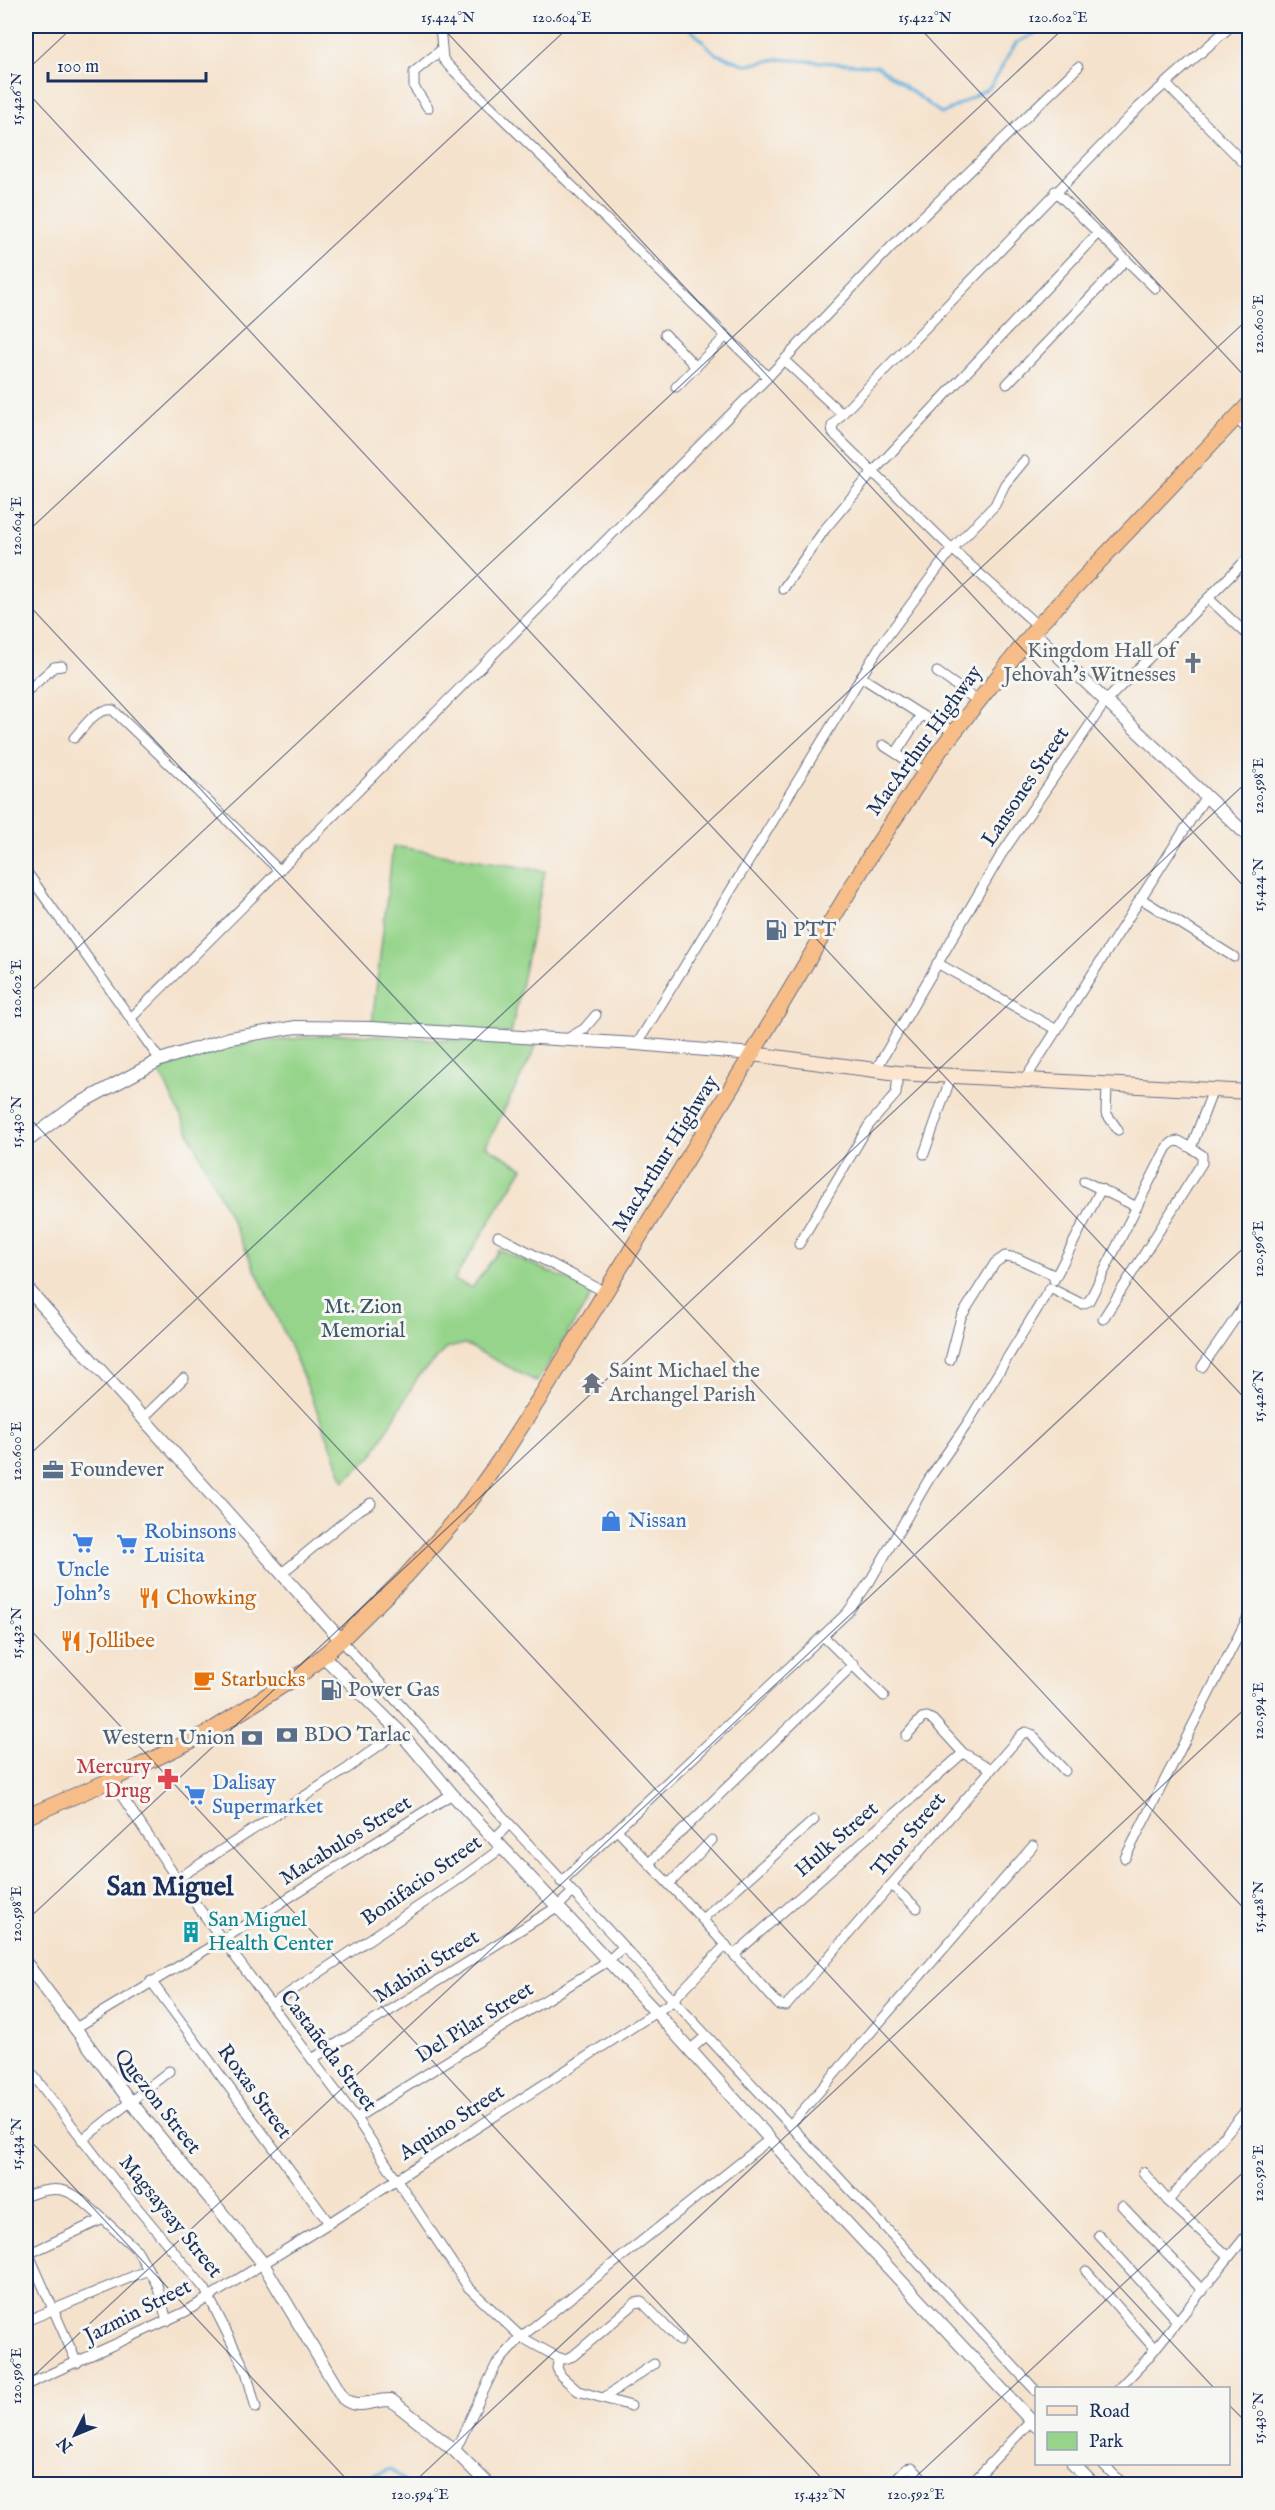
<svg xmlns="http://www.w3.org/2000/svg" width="1275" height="2510" font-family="'IM FELL English',serif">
<rect width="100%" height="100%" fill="#f6f6f2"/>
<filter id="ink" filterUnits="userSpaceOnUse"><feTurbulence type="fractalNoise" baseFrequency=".0167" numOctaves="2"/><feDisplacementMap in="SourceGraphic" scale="12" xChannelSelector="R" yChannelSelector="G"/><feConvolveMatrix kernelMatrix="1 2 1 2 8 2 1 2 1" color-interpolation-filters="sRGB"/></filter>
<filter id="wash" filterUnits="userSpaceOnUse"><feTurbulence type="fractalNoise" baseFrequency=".008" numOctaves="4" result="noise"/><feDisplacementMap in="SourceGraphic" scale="24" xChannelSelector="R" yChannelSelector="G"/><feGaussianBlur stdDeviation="1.35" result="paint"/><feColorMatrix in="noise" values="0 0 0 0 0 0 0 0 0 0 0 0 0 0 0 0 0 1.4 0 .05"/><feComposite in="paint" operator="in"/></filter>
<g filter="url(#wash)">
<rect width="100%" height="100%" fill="#f5e2cc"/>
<g fill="#95d48a" stroke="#588274" stroke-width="1.5">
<path d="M393,846L545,871L511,1034L372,1024Z"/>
<path d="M341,1034L537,1045L486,1146L523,1168L454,1280L472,1288L499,1250L594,1291L537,1382L465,1344L448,1348L419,1375L372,1456L344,1481C293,1339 224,1205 158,1069L231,1045Z"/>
</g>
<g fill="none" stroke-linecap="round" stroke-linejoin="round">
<g stroke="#63b0dc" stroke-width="3">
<path d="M687,26L716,54L747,65L778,59L878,66L942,114L990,87L1016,43L1050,26"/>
<path d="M348,2484L391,2469L408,2484"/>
</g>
</g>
</g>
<g filter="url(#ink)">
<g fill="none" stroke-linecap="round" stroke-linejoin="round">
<defs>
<g id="minor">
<path d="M440,26L443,59L449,66L768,377L891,247L1078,67"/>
<path d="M1165,83L1250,169"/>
<path d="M428,108L414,87V72L441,50"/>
<path d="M1055,191L1155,288"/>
<path d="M665,334L696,367"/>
<path d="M785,361L842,414L832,426L833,433L952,549L1038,626"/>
<path d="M1007,384L1126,260"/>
<path d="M676,387L726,336"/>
<path d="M842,414L1139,107L1231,26"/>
<path d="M1236,418L1250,432"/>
<path d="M783,589L825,529L872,473L1098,233"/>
<path d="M1208,598L1250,637"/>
<path d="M937,672L978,701"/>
<path d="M861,677L921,715L954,731"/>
<path d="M26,692L54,667L62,666"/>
<path d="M74,738C85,726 95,708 113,710L280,871"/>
<path d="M883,745L925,772"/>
<path d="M896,753L921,715"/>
<path d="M26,871L160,1060"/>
<path d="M1140,898L1234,957"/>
<path d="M937,963L1057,1030"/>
<path d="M131,1018C345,807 555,590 768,377"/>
<path d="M565,1040L584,1029L596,1015"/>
<path d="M637,1044L880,646L952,549L995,505L1005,484L1024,461"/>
<path d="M875,1071L1001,855L1106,701L1250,556"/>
<path d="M1024,1081L1206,796"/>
<path d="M1107,1085L1106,1113L1118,1130"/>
<path d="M924,1154L951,1077"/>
<path d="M1084,1181L1137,1207"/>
<path d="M498,1236L605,1292"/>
<path d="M799,1244L869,1125L896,1094L898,1073"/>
<path d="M1054,1280L1101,1189"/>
<path d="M1103,1319L1202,1163V1155L1191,1148"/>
<path d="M950,1360L961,1317L995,1263L1005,1256L1017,1258L1056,1276"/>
<path d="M1202,1367L1250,1297"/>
<path d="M143,1418L184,1378"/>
<path d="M282,1573L356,1512L371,1503"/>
<path d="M824,1637L884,1696"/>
<path d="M341,1640C570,1893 806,2139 1036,2391"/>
<path d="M906,1736L922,1718L927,1717L933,1720L963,1753L990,1768"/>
<path d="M111,1780L177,1879L356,2118L468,2287L521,2337L559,2358L565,2359L573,2356L635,2303L641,2302L646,2306L680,2341"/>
<path d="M617,1830L702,1919L779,2005L786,2006L1022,1734L1026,1732L1031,1734L1065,1771"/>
<path d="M495,1838L508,1825"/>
<path d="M1125,1858L1250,1613"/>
<path d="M649,1863L854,1664"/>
<path d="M177,1879L348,1768L399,1731"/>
<path d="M561,1882L847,1613L870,1581L929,1479L967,1424L1050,1288L1082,1304L1089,1301L1167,1147L1173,1142L1179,1141L1191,1148L1213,1090"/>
<path d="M669,1884L712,1840"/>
<path d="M891,1885L917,1908"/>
<path d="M702,1919L814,1820"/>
<path d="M734,1955L963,1753"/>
<path d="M151,1981L329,2223"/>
<path d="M271,2005L455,1882L503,1847"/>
<path d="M74,2029L222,1940L452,1794"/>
<path d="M690,2050L706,2036"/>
<path d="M312,2059L557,1907L572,1893"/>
<path d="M26,2066L115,2181L205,2289L246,2371L256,2408"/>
<path d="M356,2118L608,1961L623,1947"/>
<path d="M791,2124L1033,1846"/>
<path d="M82,2140L169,2071"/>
<path d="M1143,2172L1168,2201L1229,2257"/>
<path d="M26,2196C65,2181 74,2193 103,2219"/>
<path d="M1168,2201L1248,2108"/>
<path d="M1122,2206L1203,2291"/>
<path d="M1099,2235L1177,2321"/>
<path d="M26,2248L77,2363"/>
<path d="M26,2255L103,2219L137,2250L157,2285L167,2321"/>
<path d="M1086,2271L1155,2349"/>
<path d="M26,2321L148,2270"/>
<path d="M559,2358L557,2368L561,2376L578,2391L631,2406"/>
<path d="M26,2385L185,2312L329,2223L670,2003L726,1945"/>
<path d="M1119,2388L1146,2360L1250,2231"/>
<path d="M605,2397L654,2364"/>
<path d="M455,2451L496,2365L521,2337L770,2139"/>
<path d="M1103,2464L1123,2484"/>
<path d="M890,2484L906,2469L912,2468L929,2484"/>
<path d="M971,2484L1031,2421"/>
<path d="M1156,2484L1157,2483"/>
</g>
<g id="tertiary">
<path d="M1033,632L1250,838"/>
<path d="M26,1142L73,1107L160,1060L230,1038L296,1027L371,1028L637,1044L752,1054"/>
<path d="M26,1287L341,1640"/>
<path d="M323,1656L399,1731L452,1794L656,2012L804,2177L1036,2426"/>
<path d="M26,1963L130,2101L262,2262L343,2398C359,2411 373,2399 391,2400L455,2451L488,2484"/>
<path d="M1073,2464L1093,2484"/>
</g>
<path id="secondary" d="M752,1054L898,1073L1250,1092"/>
<path id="trunk" d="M26,1817L111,1780L209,1732L304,1672L341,1640L405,1577L461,1514L499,1461L548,1385L752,1054L870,856L940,750L1038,626L1250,403"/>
</defs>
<use href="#minor" stroke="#676e84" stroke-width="11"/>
<use href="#tertiary" stroke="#676e84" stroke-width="14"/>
<use href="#secondary" stroke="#676e84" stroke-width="16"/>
<use href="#trunk" stroke="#676e84" stroke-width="17"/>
<use href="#minor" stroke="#fff" stroke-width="9"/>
<use href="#tertiary" stroke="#fff" stroke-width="12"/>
<use href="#secondary" stroke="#fce5cf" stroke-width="14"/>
<use href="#trunk" stroke="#f7bd88" stroke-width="15"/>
</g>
</g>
<path fill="none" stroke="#1b2f5e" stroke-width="1.5" stroke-opacity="0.45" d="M441,26L1250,893M918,26L1250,382M26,71L74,26M26,91L1250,1404M26,533L570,26M26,602L1250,1915M26,996L1066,26M26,1114L1214,2388M26,1458L1250,317M26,1625L827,2484M26,1921L1250,779M26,2136L351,2484M26,2383L1250,1242M1228,2404L1250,2426M412,2484L1250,1704M908,2484L1250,2166"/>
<defs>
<symbol id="church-bare" viewBox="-9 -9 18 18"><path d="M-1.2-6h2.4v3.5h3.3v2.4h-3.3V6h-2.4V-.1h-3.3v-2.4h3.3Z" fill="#6b7280" stroke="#f6f6f2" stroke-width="2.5" paint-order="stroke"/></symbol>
<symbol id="fuel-bare" viewBox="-9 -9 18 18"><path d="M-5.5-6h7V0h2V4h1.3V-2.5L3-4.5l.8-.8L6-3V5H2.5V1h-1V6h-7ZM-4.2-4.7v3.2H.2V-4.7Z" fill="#5c6f8a" stroke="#f6f6f2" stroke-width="2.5" paint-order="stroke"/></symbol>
<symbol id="temple-bare" viewBox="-9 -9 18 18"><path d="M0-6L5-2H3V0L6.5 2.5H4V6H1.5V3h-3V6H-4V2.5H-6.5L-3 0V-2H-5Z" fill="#6b7280" stroke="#f6f6f2" stroke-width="2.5" paint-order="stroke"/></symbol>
<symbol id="office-bare" viewBox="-9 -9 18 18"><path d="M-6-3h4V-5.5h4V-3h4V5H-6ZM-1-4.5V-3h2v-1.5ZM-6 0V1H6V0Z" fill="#5c6f8a" stroke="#f6f6f2" stroke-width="2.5" paint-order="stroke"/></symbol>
<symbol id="shop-bare" viewBox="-9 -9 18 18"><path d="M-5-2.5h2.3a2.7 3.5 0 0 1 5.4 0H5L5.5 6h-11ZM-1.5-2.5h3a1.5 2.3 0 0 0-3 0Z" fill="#3f7fe0" stroke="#f6f6f2" stroke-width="2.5" paint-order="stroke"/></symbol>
<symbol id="supermarket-bare" viewBox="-9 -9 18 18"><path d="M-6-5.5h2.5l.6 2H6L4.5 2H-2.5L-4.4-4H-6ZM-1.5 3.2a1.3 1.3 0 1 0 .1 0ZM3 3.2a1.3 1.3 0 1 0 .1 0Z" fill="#3f7fe0" stroke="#f6f6f2" stroke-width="2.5" paint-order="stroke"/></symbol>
<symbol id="restaurant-bare" viewBox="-9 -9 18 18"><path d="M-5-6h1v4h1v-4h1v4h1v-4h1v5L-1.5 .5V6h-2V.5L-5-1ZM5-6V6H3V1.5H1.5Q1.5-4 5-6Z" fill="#e8710a" stroke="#f6f6f2" stroke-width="2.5" paint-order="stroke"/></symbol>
<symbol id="cafe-bare" viewBox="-9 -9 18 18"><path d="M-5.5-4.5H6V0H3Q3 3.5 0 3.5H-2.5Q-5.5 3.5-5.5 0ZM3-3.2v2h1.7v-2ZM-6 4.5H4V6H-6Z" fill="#e8710a" stroke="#f6f6f2" stroke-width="2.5" paint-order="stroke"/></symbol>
<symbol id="bank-bare" viewBox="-9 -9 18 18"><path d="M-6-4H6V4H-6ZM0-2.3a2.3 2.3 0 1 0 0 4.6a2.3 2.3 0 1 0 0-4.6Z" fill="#5c6f8a" stroke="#f6f6f2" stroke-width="2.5" paint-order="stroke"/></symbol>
<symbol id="pharmacy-bare" viewBox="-9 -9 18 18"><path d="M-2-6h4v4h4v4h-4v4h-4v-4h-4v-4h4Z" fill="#e0444e" stroke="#f6f6f2" stroke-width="2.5" paint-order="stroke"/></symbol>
<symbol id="building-bare" viewBox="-9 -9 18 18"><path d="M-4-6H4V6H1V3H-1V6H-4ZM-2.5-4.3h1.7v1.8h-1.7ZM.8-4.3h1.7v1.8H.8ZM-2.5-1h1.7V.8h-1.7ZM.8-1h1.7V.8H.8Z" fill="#0f9aa8" stroke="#f6f6f2" stroke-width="2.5" paint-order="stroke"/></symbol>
</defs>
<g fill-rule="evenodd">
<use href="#church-bare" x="1178" y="648" width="30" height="30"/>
<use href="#fuel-bare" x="761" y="915" width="30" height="30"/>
<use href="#temple-bare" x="577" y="1368" width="30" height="30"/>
<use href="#office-bare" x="38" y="1455" width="30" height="30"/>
<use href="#shop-bare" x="596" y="1506" width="30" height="30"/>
<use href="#supermarket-bare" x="68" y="1528" width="30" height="30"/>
<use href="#supermarket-bare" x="112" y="1529" width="30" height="30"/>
<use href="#restaurant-bare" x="134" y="1583" width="30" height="30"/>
<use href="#restaurant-bare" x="56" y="1626" width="30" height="30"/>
<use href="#cafe-bare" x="189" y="1665" width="30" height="30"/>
<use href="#fuel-bare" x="316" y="1675" width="30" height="30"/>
<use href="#bank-bare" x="272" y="1720" width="30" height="30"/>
<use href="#bank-bare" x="237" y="1723" width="30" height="30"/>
<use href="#pharmacy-bare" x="153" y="1764" width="30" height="30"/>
<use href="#supermarket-bare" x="180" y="1780" width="30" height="30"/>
<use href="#building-bare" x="176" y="1917" width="30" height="30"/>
</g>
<g text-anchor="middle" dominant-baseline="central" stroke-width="6" stroke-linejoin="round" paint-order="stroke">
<g font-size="21" fill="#5b616d" stroke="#f6f6f2" text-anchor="end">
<text x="1176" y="651">Kingdom Hall of<tspan x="1176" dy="24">Jehovah's Witnesses</tspan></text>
<text x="609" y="1371" text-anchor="start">Saint Michael the<tspan x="609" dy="24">Archangel Parish</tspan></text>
</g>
<g font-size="21" fill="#1b2f5e" stroke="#f6f6f2">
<text transform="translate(925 741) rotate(-54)">MacArthur Highway</text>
<text transform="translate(1026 787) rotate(-56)">Lansones Street</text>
<text transform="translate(666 1154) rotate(-58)">MacArthur Highway</text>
<text transform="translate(909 1835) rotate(-50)">Thor Street</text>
<text transform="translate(837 1840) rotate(-41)">Hulk Street</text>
<text transform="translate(346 1841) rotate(-32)">Macabulos Street</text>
<text transform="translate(422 1881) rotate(-35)">Bonifacio Street</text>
<text transform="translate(427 1967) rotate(-32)">Mabini Street</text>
<text transform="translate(475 2023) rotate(-32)">Del Pilar Street</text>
<text transform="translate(328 2051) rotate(53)">Castañeda Street</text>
<text transform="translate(254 2092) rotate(54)">Roxas Street</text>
<text transform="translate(157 2102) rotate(52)">Quezon Street</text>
<text transform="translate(452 2123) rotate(-33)">Aquino Street</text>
<text transform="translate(170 2217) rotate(51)">Magsaysay Street</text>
<text transform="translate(138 2312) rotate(-27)">Jazmin Street</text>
</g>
<g font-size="21" fill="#4e5e75" stroke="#f6f6f2" text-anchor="start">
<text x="793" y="930">PTT</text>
<text x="70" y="1470">Foundever</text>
<text x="348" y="1690">Power Gas</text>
<text x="304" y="1735">BDO Tarlac</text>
<text x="235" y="1738" text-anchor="end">Western Union</text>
</g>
<g font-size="21" fill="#3a5869" stroke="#f6f6f2">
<text x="363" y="1307">Mt. Zion<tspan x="363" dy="24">Memorial</tspan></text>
</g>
<g font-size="21" fill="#366cbe" stroke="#f6f6f2" text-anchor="start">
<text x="628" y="1521">Nissan</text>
<text x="144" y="1532">Robinsons<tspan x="144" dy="24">Luisita</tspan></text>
<text x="83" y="1570" text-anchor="middle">Uncle<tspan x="83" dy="24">John's</tspan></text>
<text x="212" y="1783">Dalisay<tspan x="212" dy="24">Supermarket</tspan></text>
</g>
<g font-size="21" fill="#c56008" stroke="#f6f6f2" text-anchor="start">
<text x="166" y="1598">Chowking</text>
<text x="88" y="1641">Jollibee</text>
<text x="221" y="1680">Starbucks</text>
</g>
<g font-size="21" fill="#be3a42" stroke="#f6f6f2" text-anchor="end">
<text x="151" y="1767">Mercury<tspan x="151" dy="24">Drug</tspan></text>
</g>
<g font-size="21" fill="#0d838f" stroke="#f6f6f2" text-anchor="start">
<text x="208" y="1920">San Miguel<tspan x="208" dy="24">Health Center</tspan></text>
</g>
<g font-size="27" font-weight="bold" fill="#1b2f5e" stroke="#f6f6f2">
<text x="170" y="1888">San Miguel</text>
</g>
</g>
<rect width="1275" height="2510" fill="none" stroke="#f6f6f2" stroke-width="66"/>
<rect x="1035" y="2387" width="195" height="78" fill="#f6f6f2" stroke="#9ea6b7" stroke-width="1.5"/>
<rect x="1047" y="2406" width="30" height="9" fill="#fce5cf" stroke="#9ea6b7" stroke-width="1.5"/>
<text x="1089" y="2417" font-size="18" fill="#1b2f5e">Road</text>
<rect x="1047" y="2432" width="30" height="18" fill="#95d48a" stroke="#9ea6b7" stroke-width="1.5"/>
<text x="1089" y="2447" font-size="18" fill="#1b2f5e">Park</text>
<g transform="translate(75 2435) rotate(227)" stroke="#f6f6f2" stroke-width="4.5" paint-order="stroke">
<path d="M0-4.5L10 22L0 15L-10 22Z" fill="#1b2f5e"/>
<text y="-9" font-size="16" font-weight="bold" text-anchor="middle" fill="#1b2f5e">N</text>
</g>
<path d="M48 72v9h158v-9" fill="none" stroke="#1b2f5e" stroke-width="3"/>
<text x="57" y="72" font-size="18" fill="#1b2f5e" stroke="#f6f6f2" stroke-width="4.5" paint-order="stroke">100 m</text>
<rect x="33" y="33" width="1209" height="2444" fill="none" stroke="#1b2f5e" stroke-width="2"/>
<g font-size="15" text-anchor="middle" fill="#1b2f5e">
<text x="448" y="22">15.424°N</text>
<text x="562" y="22">120.604°E</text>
<text x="925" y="22">15.422°N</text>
<text x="1058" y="22">120.602°E</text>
<text transform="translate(16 99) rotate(-90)" y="5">15.426°N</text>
<text transform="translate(1258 324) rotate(-90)" y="5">120.600°E</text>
<text transform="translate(16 526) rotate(-90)" y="5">120.604°E</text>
<text transform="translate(1258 786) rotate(-90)" y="5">120.598°E</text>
<text transform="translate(1258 885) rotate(-90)" y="5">15.424°N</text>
<text transform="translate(16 989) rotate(-90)" y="5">120.602°E</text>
<text transform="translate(16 1122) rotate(-90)" y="5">15.430°N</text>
<text transform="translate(1258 1249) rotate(-90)" y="5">120.596°E</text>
<text transform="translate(1258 1396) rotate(-90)" y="5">15.426°N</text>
<text transform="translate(16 1451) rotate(-90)" y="5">120.600°E</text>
<text transform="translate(16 1633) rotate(-90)" y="5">15.432°N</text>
<text transform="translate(1258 1711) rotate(-90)" y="5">120.594°E</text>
<text transform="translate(1258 1907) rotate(-90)" y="5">15.428°N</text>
<text transform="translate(16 1914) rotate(-90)" y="5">120.598°E</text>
<text transform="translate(16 2144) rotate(-90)" y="5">15.434°N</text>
<text transform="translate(1258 2173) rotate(-90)" y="5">120.592°E</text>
<text transform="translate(16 2376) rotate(-90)" y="5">120.596°E</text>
<text transform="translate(1258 2418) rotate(-90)" y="5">15.430°N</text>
<text x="420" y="2499">120.594°E</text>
<text x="820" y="2499">15.432°N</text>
<text x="916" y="2499">120.592°E</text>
</g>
</svg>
